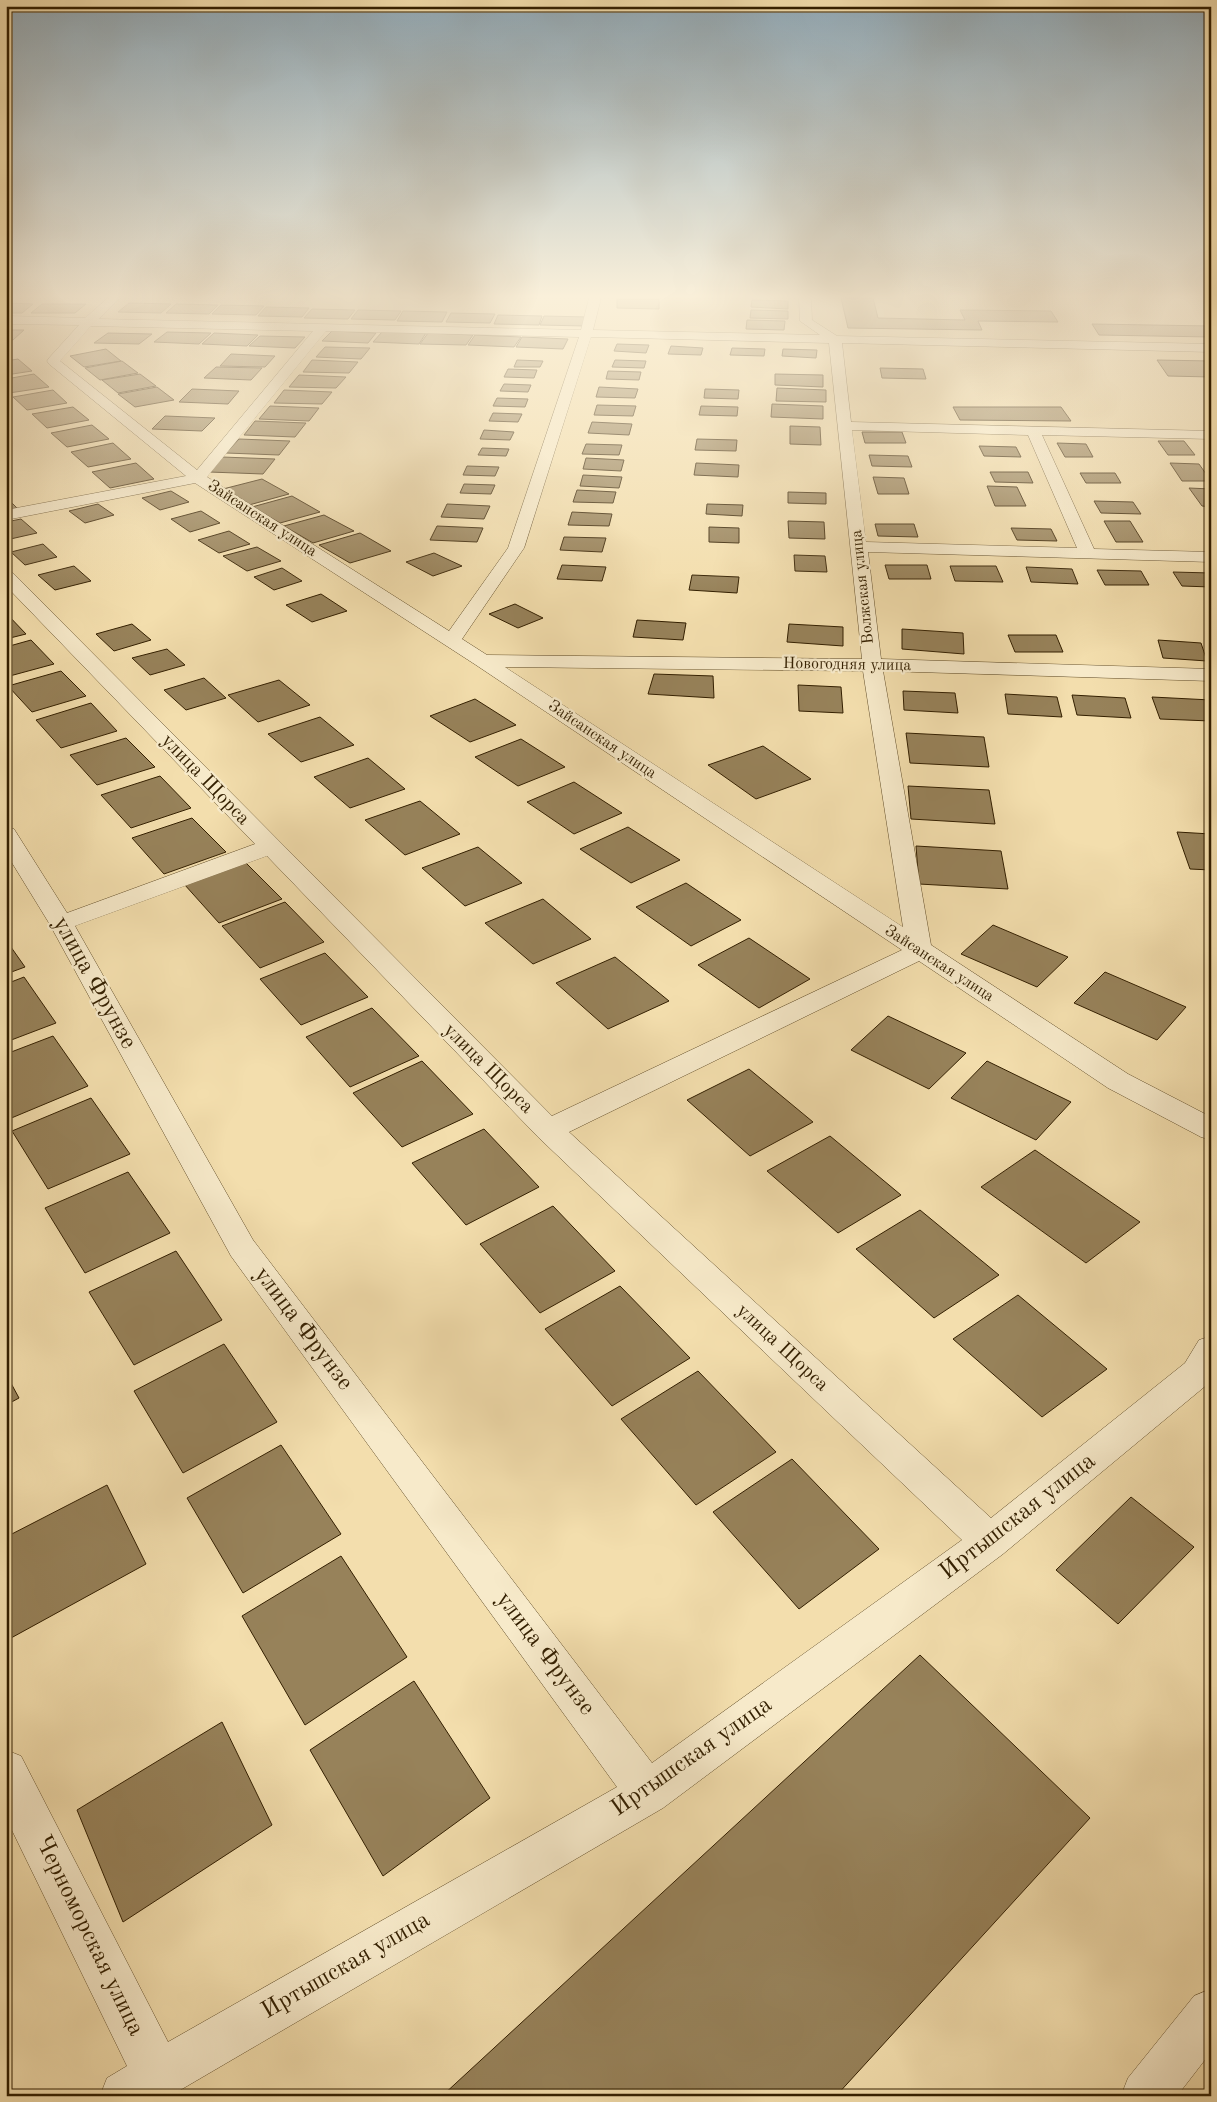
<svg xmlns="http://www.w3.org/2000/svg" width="1217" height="2102" font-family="'Old Standard TT',serif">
<rect width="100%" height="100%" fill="#f3dead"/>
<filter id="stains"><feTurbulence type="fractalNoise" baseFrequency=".004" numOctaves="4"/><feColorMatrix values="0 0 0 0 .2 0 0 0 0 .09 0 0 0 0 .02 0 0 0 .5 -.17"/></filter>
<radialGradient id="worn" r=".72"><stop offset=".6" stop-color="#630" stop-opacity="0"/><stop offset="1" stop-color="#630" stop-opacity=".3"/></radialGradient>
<g fill="#97825a" stroke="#331f00">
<path d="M841,298H873L878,318L965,320L960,310L1051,311L1058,322L978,321L982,330L848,328Z"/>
<path d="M617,299H659V309L617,308Z"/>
<path d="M752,300L788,301V309L751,307Z"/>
<path d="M6,303L33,304L22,313H6Z"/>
<path d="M129,303L171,304L161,313L118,312Z"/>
<path d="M42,304H86L75,313H31Z"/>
<path d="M176,304L218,305L209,314L166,313Z"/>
<path d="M221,305L264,306L256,315L212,314Z"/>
<path d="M266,307L309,308L302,317L258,316Z"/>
<path d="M312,309L355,310L348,319L304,318Z"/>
<path d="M358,310L401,311L395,320L351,319Z"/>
<path d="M751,310L788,311V319L750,318Z"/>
<path d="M403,311L447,312L442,322L397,321Z"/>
<path d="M451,313L495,314L490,323L446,322Z"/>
<path d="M498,315L542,316L539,325L494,324Z"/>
<path d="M544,316L588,317L585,326L540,325Z"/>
<path d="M747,320L785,321L784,330L746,329Z"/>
<path d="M1092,324L1211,326V337L1099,335Z"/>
<path d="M6,330H24L13,340H6Z"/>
<path d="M332,331L376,333L368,343L322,341Z"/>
<path d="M167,332L211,333L199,344L154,342Z"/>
<path d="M382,332L426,333L419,344L373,342Z"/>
<path d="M108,333L152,334L139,344L94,343Z"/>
<path d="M214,333L258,335L247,346L202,344Z"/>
<path d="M428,333L473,335L466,345L420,344Z"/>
<path d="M475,335L521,337L514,347L468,345Z"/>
<path d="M260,336L305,337L295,348L249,346Z"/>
<path d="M522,337L568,339L563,349L516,347Z"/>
<path d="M617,344L649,345L646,353L614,351Z"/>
<path d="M671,346L703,348L701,355L668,354Z"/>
<path d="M325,347L370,348L361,359L316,357Z"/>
<path d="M732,348L765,349L764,356L730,355Z"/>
<path d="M106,349L121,361L84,367L70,356Z"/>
<path d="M783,349L817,350L816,358L782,356Z"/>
<path d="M231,354L275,356L265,367L220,366Z"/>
<path d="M18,359L32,371L6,375V361Z"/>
<path d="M312,360L358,362L349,373L303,372Z"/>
<path d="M517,360L543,361L540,367H514Z"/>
<path d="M615,360L646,361L644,368L612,367Z"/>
<path d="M1157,360L1211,361V377L1168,376Z"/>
<path d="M122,361L138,373L100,380L85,368Z"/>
<path d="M216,367L262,368L251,380L204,378Z"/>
<path d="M880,368L923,369L926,379L882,378Z"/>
<path d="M508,369L537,370L534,378L504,377Z"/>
<path d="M608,371L641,372L639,380L606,379Z"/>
<path d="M34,374L49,387L9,393L6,391V379Z"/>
<path d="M140,374L156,386L118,393L102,380Z"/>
<path d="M775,374L823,375V387L775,385Z"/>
<path d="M299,375L346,377L336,388L289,387Z"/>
<path d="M504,384L531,385L528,392L500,391Z"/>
<path d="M157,387L174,400L135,407L118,394Z"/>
<path d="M599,387L638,389L635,398L596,397Z"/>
<path d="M777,388L826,390V402L776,401Z"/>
<path d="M192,389L239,391L228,404L179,402Z"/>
<path d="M705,389L739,390L738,399L704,398Z"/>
<path d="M53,390L67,403L27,410L13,397Z"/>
<path d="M284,390L332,392L322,404L274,403Z"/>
<path d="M497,398L528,399L525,407L493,406Z"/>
<path d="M772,404L823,406V419L771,417Z"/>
<path d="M597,405L636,406L633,416L594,415Z"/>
<path d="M270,406L319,408L309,421L259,419Z"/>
<path d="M701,406L738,407L737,416L699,415Z"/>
<path d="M73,407L89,420L47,428L32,414Z"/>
<path d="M953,407H1061L1071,421L960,420Z"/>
<path d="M493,413L522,414L518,422L489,421Z"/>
<path d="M165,416L215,418L202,431L152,429Z"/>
<path d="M255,421L306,423L295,437L244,435Z"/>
<path d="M592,422L632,424L629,435L588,433Z"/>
<path d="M92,425L109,439L67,447L51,433Z"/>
<path d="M790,426L820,427L821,445L790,444Z"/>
<path d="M484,430L514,432L510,440L480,439Z"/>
<path d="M862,432H902L906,443H865Z"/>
<path d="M239,439L290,441L279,455L226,453Z"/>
<path d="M697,439L737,440L736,451L695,450Z"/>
<path d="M1158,441H1184L1195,455H1168Z"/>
<path d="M113,443L131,459L88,467L71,452Z"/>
<path d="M1057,443L1086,444L1093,457H1065Z"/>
<path d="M586,444L622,445L619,455L582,454Z"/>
<path d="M979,446L1016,447L1021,457L984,456Z"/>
<path d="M482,448L509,449L506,456L478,455Z"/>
<path d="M869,455L908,456L912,467L872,466Z"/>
<path d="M222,457L275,459L263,474L209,472Z"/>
<path d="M586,458L624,460L621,471L583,469Z"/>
<path d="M136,463L154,479L110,488L92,472Z"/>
<path d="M696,463L739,465L738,477L694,475Z"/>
<path d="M1170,463L1199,464L1211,481H1182Z"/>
<path d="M467,466L499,467L495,476L463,475Z"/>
<path d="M990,472H1028L1033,483L995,482Z"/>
<path d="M1080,473H1115L1121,483H1086Z"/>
<path d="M583,475L622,477L619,488L580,486Z"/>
<path d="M873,477L904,478L909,494H878Z"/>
<path d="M262,479L289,494L249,505L223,489Z"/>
<path d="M464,484L495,485L491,494L460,493Z"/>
<path d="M987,486L1017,487L1026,506H995Z"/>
<path d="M1189,488L1211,489V507L1202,506Z"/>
<path d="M577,490L616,492L613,503L573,502Z"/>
<path d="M171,491L189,502L160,510L142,498Z"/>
<path d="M788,492L826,493V504L788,503Z"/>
<path d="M292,496L320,512L280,523L252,507Z"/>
<path d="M6,497L17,508L6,510Z"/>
<path d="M1094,501L1133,502L1141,514L1101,513Z"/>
<path d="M98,504L114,515L85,523L69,511Z"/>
<path d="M447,504L490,506L484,519L441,517Z"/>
<path d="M707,504L743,505L742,516L706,514Z"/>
<path d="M201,511L220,523L190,532L171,519Z"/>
<path d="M572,512L612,514L609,526L568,525Z"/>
<path d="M324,515L354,531L313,543L284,526Z"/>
<path d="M21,519L37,533L6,540V522Z"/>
<path d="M788,521L824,522L825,539L789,538Z"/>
<path d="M1104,521H1130L1143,542H1116Z"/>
<path d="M875,524H914L918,537L878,536Z"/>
<path d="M437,526L483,528L477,542L430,540Z"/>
<path d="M709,527L739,528V543L709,542Z"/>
<path d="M1011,528L1051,529L1057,541L1017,540Z"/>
<path d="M229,531L250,544L219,553L198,540Z"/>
<path d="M360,533L391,551L350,563L319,545Z"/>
<path d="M564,537L606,538L602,552L560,550Z"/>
<path d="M43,544L57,557L25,565L11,552Z"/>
<path d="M257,547L281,561L247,571L223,556Z"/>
<path d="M434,553L462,566L433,576L406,562Z"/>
<path d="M794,555L825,556L827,572L795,571Z"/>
<path d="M562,565L606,567L602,581L557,579Z"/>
<path d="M885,565H927L931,579H889Z"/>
<path d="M74,566L91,581L55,590L38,575Z"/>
<path d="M950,566H996L1003,582L955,581Z"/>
<path d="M1026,567L1072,569L1078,584L1031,582Z"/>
<path d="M282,568L302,581L274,590L254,577Z"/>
<path d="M1097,570L1141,571L1149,585H1105Z"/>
<path d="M1173,572L1211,573V587L1182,586Z"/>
<path d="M692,575L739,577L737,593L689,590Z"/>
<path d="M321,594L347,611L312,622L286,605Z"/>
<path d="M515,604L543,618L518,628L489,614Z"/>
<path d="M6,613L26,634L6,639Z"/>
<path d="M637,620L686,623L683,640L633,637Z"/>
<path d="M132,624L151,640L114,651L96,634Z"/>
<path d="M789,624L843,627V646L787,642Z"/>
<path d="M902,629L963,633L964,654L902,649Z"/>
<path d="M1008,635H1056L1063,652H1015Z"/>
<path d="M31,640L54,664L6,677V647Z"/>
<path d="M1158,640L1201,643L1207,661L1163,658Z"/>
<path d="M167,649L185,665L150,675L132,658Z"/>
<path d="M61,671L86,696L32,712L8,686Z"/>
<path d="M654,674L713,676L714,698L648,694Z"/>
<path d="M204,678L226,698L186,710L164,690Z"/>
<path d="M279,680L310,705L258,722L228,695Z"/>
<path d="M798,685L841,687L843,713L799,711Z"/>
<path d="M903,691L955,693L958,713L904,710Z"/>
<path d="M1005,694L1057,697L1062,717L1008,714Z"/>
<path d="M1072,695L1125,698L1131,718L1077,715Z"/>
<path d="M1152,697L1211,700V721L1160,719Z"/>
<path d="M475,699L516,725L470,742L430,716Z"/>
<path d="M91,703L117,731L61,748L36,720Z"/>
<path d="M320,717L354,745L301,762L268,734Z"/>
<path d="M906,733L984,737L989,767L910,763Z"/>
<path d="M126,738L155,767L97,785L70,755Z"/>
<path d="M521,739L565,767L518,786L475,757Z"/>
<path d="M763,746L811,779L756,799L708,765Z"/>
<path d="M368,758L405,789L350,808L314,777Z"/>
<path d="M160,776L191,808L131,828L101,795Z"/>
<path d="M574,782L622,813L574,834L527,802Z"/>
<path d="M908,786L989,790L995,824L911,819Z"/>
<path d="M420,801L460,834L405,855L365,820Z"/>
<path d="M192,818L226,852L164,874L132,838Z"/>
<path d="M628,827L680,860L631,883L580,849Z"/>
<path d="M1177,832L1211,834V870L1190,869Z"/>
<path d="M916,846L1001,851L1008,889L919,884Z"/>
<path d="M478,847L522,883L465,906L422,868Z"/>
<path d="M245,862L282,899L219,923L184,884Z"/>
<path d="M686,883L741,920L691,946L636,907Z"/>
<path d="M543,899L591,939L533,964L485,923Z"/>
<path d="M285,902L324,942L260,968L222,926Z"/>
<path d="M993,925L1068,957L1037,987L961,954Z"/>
<path d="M749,938L810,979L759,1008L698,965Z"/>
<path d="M6,940L25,967L6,974Z"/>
<path d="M325,953L368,997L301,1025L260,979Z"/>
<path d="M615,957L669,1001L608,1029L556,983Z"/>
<path d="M1105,972L1186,1007L1157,1040L1074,1003Z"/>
<path d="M24,977L56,1023L6,1042V984Z"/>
<path d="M372,1008L419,1056L350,1087L306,1037Z"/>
<path d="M888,1016L966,1053L929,1089L851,1050Z"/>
<path d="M53,1036L88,1086L9,1119L6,1114V1054Z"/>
<path d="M422,1061L473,1114L402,1147L353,1093Z"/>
<path d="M987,1061L1071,1102L1036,1140L951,1098Z"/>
<path d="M749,1069L813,1122L750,1156L687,1100Z"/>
<path d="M91,1098L130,1154L48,1189L12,1131Z"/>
<path d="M484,1129L539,1187L466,1225L412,1163Z"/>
<path d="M830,1136L901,1195L838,1233L767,1171Z"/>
<path d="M1035,1150L1140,1222L1086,1263L981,1187Z"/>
<path d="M128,1172L170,1233L85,1273L45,1208Z"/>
<path d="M553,1206L615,1271L540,1313L480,1244Z"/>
<path d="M920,1210L999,1275L934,1318L856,1249Z"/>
<path d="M176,1251L222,1320L134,1365L89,1292Z"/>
<path d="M620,1286L690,1358L612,1406L545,1329Z"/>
<path d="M1018,1295L1107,1369L1042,1417L953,1339Z"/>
<path d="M224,1344L277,1422L183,1473L134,1391Z"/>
<path d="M698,1371L776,1452L696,1505L621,1419Z"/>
<path d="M6,1374L19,1398L6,1405Z"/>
<path d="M281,1445L341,1534L243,1593L187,1498Z"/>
<path d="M792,1459L879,1549L799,1609L713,1512Z"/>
<path d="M107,1485L146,1564L11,1638L6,1625V1537Z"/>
<path d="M1131,1497L1194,1547L1118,1624L1056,1570Z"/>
<path d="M341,1556L407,1657L305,1725L242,1616Z"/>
<path d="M920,1655L1090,1818L836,2096H442Z"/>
<path d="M414,1681L490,1798L383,1876L310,1750Z"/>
<path d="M222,1722L272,1825L123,1922L77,1810Z"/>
</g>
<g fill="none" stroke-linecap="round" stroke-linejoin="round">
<defs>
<g id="minor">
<path d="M108,298H120L99,319L581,330L589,298H601L593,330L820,335L800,321L799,298H811L812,320L837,336L1211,344V352L842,343L851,422L1211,431V439L1042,435L1094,549L1211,552V562L868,552L881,659L1211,669V681L883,671L931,945L1128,1074L1211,1117V1140L1201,1137L1108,1088L919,961L569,1132L991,1518L1185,1363L1199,1340L1211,1336L1209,1383L1003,1554L663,1808L170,2096H100L107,2078L127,2066L6,1818V1750L21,1756L168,2042L617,1787L231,1256L49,923L6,853V827L14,829L67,913L255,844L6,586V571L12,572L552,1116L902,950L476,665L195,483L6,520V510L186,476L49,364L47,361L49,358L79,325L6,324V316L85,318ZM91,326L313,331L197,470L60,361ZM326,331L579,337L508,548L449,631L207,477ZM591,337L829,343L862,659L487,655L462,639L524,548ZM852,430L1028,435L1077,548L866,542ZM505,667L863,671L903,927ZM267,856L538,1137L962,1540L652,1763L253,1240L75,926Z"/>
<path d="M1211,1989V2052L1177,2096H1121L1128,2078L1194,1996Z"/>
</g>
</defs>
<use href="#minor" stroke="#634f2b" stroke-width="1"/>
<use href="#minor" fill="#f7eaca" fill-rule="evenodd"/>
</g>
<linearGradient id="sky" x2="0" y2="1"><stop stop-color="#92abb9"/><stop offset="0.5" stop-color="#faf0da"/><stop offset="1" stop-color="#faf0da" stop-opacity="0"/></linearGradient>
<rect width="1217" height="593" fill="url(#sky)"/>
<g text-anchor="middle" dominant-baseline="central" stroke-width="4.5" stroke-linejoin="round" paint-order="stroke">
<g font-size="16" fill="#331f00" stroke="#f7eaca">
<text transform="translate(262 519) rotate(33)">Зайсанская улица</text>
<text transform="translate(863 587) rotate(-96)">Волжская улица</text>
<text transform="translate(847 665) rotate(1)">Новогодняя улица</text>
<text transform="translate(602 740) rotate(34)">Зайсанская улица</text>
<text transform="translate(939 964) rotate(33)">Зайсанская улица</text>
</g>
<g font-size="20" fill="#331f00" stroke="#f7eaca">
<text transform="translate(205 780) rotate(46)">улица Щорса</text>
<text transform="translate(488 1069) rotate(45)">улица Щорса</text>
<text transform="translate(782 1348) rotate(43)">улица Щорса</text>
</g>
<g font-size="24" fill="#331f00" stroke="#f7eaca">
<text transform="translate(94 983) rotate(61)">улица Фрунзе</text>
<text transform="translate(303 1329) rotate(53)">улица Фрунзе</text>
<text transform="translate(1018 1517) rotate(-38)">Иртышская улица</text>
<text transform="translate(545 1654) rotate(53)">улица Фрунзе</text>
<text transform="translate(692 1757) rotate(-35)">Иртышская улица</text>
<text transform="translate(89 1936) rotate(64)">Черноморская улица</text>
<text transform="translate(346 1966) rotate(-30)">Иртышская улица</text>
</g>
</g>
<rect width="1217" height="2102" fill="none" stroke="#f3dead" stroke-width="25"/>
<rect x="8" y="8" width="1202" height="2087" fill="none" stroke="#331f00" stroke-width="2.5"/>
<rect x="12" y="12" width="1192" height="2077" fill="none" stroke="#331f00"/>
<rect width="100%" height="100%" filter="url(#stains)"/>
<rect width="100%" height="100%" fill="url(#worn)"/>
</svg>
